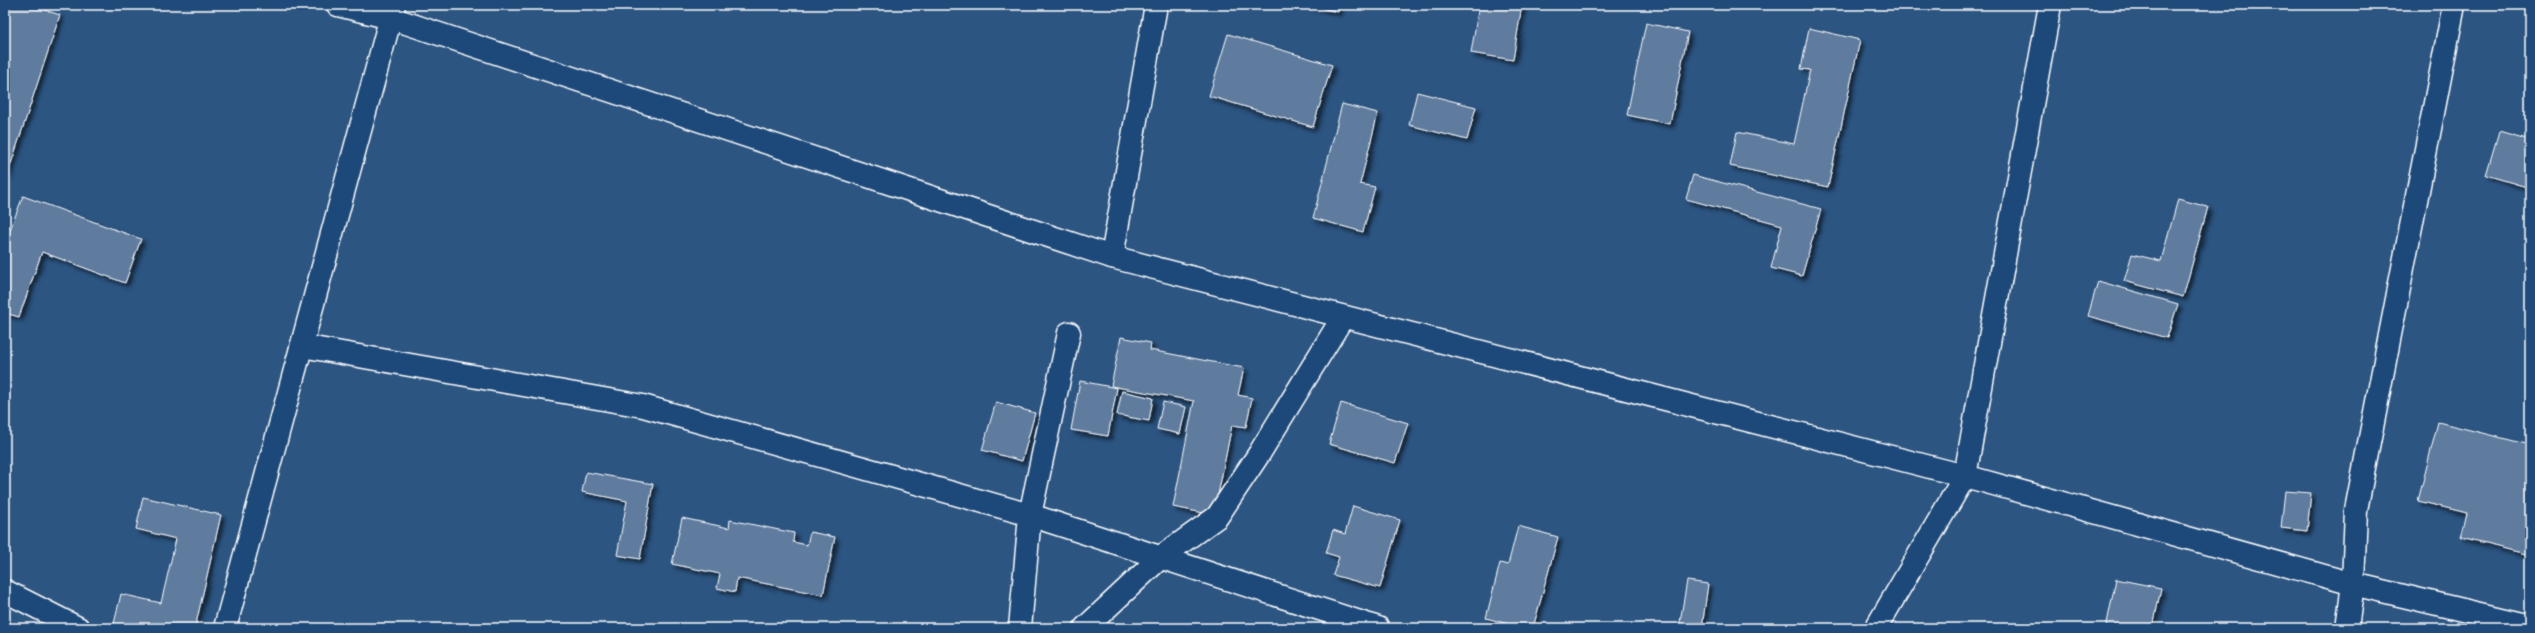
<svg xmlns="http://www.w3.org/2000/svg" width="2535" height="633" font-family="'Indie Flower',sans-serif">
<defs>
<filter id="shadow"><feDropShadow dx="3.5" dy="3.5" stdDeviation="2" flood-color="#0009"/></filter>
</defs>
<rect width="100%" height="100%" fill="#2c5582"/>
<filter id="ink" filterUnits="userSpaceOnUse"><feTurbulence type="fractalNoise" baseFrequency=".025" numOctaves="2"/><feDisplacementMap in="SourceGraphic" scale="8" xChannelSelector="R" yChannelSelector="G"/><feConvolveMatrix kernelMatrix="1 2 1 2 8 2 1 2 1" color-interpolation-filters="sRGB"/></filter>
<g filter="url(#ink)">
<g fill="#5e7c9f" stroke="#fff" filter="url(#shadow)">
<path d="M6,5H30L60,15L7,176Z"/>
<path d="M1307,5H1340L1338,12Z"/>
<path d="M1479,5H1522L1513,60L1471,53Z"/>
<path d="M1646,23L1688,32L1670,124L1627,115Z"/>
<path d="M1809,28L1860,40L1828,187L1730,166L1737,132L1794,144L1810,70L1801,69Z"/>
<path d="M1228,34L1332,65L1313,127L1209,96Z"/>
<path d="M1417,92L1476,107L1467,140L1409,125Z"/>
<path d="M1342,104L1378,113L1360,184L1375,187L1363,232L1313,218Z"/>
<path d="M2499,131L2530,140V188L2486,175Z"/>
<path d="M1693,175L1821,209L1802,276L1771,268L1782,225L1686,199Z"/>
<path d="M23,196L141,239L125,283L42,252L19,317L5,313V243Z"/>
<path d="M2178,199L2208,207L2183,297L2124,281L2132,254L2161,261Z"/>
<path d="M2098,281L2178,304L2167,338L2088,316Z"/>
<path d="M1121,337L1151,343L1150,350L1244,368L1238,395L1252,398L1246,427L1232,425L1214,515L1173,507L1194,401L1111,386Z"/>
<path d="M1080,381L1117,388L1108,436L1071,430Z"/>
<path d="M1122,391L1153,398L1149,421L1117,415Z"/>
<path d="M996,402L1035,413L1022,461L982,450Z"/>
<path d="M1163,402L1186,407L1180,434L1157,429Z"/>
<path d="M1341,403L1408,423L1395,463L1329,444Z"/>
<path d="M2438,422L2530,445V555L2461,538L2467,513L2418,501Z"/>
<path d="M586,472L653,484L640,559L617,555L627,501L582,492Z"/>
<path d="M2285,491L2311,493L2307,531L2281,528Z"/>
<path d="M143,497L221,515L195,628H113L121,594L161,603L176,539L136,529Z"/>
<path d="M1353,506L1400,520L1380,588L1333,575L1339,557L1326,553L1333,530L1345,534Z"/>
<path d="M682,518L729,528L730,520L794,533L793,542L807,545L810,532L835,537L823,595L737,578L735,592L717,588L720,574L672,564Z"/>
<path d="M1518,526L1558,537L1533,628H1523L1486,618L1500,563L1508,565Z"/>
<path d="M2116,579L2161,588L2153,628H2106Z"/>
<path d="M1687,581L1708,584L1702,628H1679Z"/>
</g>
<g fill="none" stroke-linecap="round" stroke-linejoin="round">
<defs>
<g id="minor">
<path d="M338,5L391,18L1112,257L1965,476L2353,584L2530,626"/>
<path d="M1112,257L1156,5"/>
<path d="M302,346L643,406L1030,515L1378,628"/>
<path d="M5,591L78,628"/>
<path d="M225,628L394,5"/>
<path d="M1020,628L1030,515L1069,333"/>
<path d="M1085,628L1161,557L1217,517L1259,454L1343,317"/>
<path d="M1876,628L1965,476L2050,5"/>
<path d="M2347,628L2353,584L2356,510L2454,5"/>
</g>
</defs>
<use href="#minor" stroke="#fff" stroke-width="25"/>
<use href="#minor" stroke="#1f4a7a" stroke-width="22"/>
</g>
</g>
<rect width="2535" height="633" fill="none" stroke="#1f4a7a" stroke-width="20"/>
<rect x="10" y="10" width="2515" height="613" fill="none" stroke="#fff" stroke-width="1.5" filter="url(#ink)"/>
</svg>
